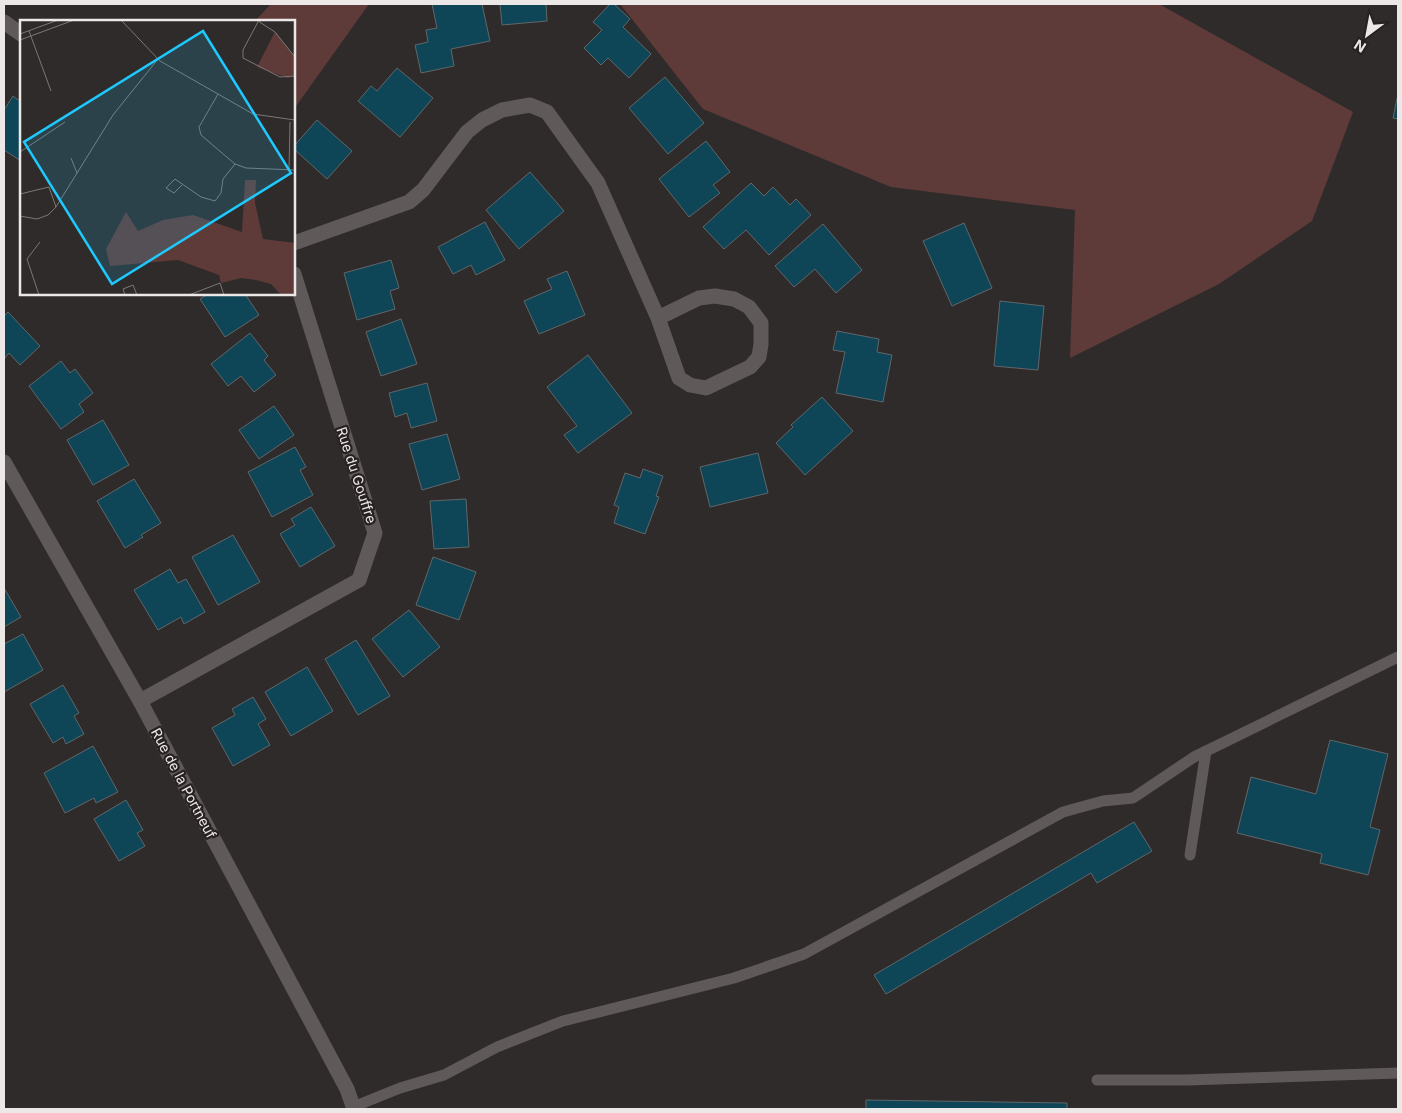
<svg xmlns="http://www.w3.org/2000/svg" width="1402" height="1113" font-family="Inter,sans-serif">
<rect width="100%" height="100%" fill="#302b2b"/>
<g fill="#5e3b39">
<path d="M271,4H369L294,109V21H255Z"/>
<path d="M620,4H1159L1353,112L1312,221L1219,284L1070,358L1075,210L891,187L703,109Z"/>
</g>
<g fill="#0e4557" stroke="#616669">
<path d="M432,4H482L490,41L451,49L454,66L421,73L415,45L428,42L426,30L437,28Z"/>
<path d="M500,4H546L547,21L502,25Z"/>
<path d="M610,4H614L630,19L623,27L651,54L629,78L608,58L601,65L584,48L602,30L593,22Z"/>
<path d="M397,68L433,98L400,137L358,101L371,86L377,91Z"/>
<path d="M665,77L704,123L668,154L629,108Z"/>
<path d="M1398,94V119L1393,118Z"/>
<path d="M13,96L21,102V161L4,150V110Z"/>
<path d="M317,120L352,151L327,179L294,149V146Z"/>
<path d="M706,141L730,172L713,185L720,193L689,217L659,179Z"/>
<path d="M530,172L564,211L519,249L486,210Z"/>
<path d="M751,183L764,196L773,187L790,205L796,199L811,215L769,255L746,230L724,249L703,227Z"/>
<path d="M485,222L505,260L476,275L471,265L453,274L438,247Z"/>
<path d="M964,223L992,288L952,306L923,241Z"/>
<path d="M823,224L862,270L836,293L815,269L794,287L775,266Z"/>
<path d="M391,260L399,288L390,291L395,309L357,320L344,273Z"/>
<path d="M567,271L585,315L539,334L524,301L552,289L547,279Z"/>
<path d="M208,294H245L259,315L225,337L200,299Z"/>
<path d="M1000,301L1044,306L1038,370L994,366Z"/>
<path d="M8,312L40,346L20,365L9,353L4,359V316Z"/>
<path d="M401,319L417,364L381,376L366,332Z"/>
<path d="M837,331L879,339L877,352L892,355L883,402L836,393L845,352L833,350Z"/>
<path d="M250,333L268,356L264,360L276,375L254,392L241,376L228,386L211,364Z"/>
<path d="M588,355L632,413L578,453L564,435L577,426L547,387Z"/>
<path d="M61,361L70,373L75,369L93,393L79,404L84,412L61,429L29,386Z"/>
<path d="M427,383L437,421L411,428L407,413L395,417L389,393Z"/>
<path d="M822,397L853,431L805,475L776,443L793,427L791,425Z"/>
<path d="M274,406L294,435L259,459L239,430Z"/>
<path d="M103,420L129,465L93,485L67,440Z"/>
<path d="M447,434L460,479L422,490L409,444Z"/>
<path d="M295,447L306,467L300,470L313,495L272,517L248,472Z"/>
<path d="M758,453L768,493L710,507L700,467Z"/>
<path d="M643,469L663,476L656,496L659,497L645,534L614,523L619,507L614,505L625,473L640,478Z"/>
<path d="M134,479L161,523L141,535L143,537L125,548L97,501Z"/>
<path d="M466,499L469,547L434,549L430,501Z"/>
<path d="M311,507L335,546L300,567L280,534L295,525L291,519Z"/>
<path d="M233,535L260,582L218,605L192,557Z"/>
<path d="M433,557L476,572L459,620L416,605Z"/>
<path d="M170,569L178,583L186,579L205,612L184,624L181,617L158,630L134,590Z"/>
<path d="M4,588L21,617L4,627Z"/>
<path d="M409,610L440,647L403,677L372,639Z"/>
<path d="M23,634L43,670L4,692V644Z"/>
<path d="M356,640L390,696L358,715L325,659Z"/>
<path d="M307,667L333,711L291,736L265,692Z"/>
<path d="M63,685L79,713L74,716L84,734L66,744L63,737L53,743L30,704Z"/>
<path d="M253,697L266,719L258,724L270,745L233,766L212,728L235,715L232,709Z"/>
<path d="M1330,740L1388,754L1370,827L1380,830L1368,875L1320,863L1322,854L1237,833L1251,777L1316,794Z"/>
<path d="M93,746L118,792L96,803L94,798L65,813L44,773Z"/>
<path d="M126,800L143,830L137,833L145,846L119,861L94,819Z"/>
<path d="M1134,822L1152,851L1097,883L1091,873L886,994L874,975Z"/>
<path d="M866,1100L1067,1103V1109H866Z"/>
</g>
<g fill="none" stroke-linecap="round" stroke-linejoin="round">
<g stroke="#605959" stroke-width="11">
<path d="M1190,855L1206,751"/>
<path d="M1097,1080H1187L1398,1073"/>
<path d="M353,1107L400,1088L444,1075L497,1047L563,1021L734,978L804,954L1063,812L1103,801L1133,798L1194,757L1398,657"/>
</g>
<g stroke="#605959" stroke-width="15">
<path d="M4,22L21,34"/>
<path d="M294,243L409,202L423,190L467,132L482,120L502,110L530,105L547,112L598,183L658,318L679,378L690,385L706,388L750,367L759,357L761,344V323L749,307L734,299L715,296L699,298L658,318"/>
<path d="M4,462L140,701L347,1089L354,1109"/>
<path d="M140,701L359,580L375,533L294,274"/>
</g>
</g>
<g text-anchor="middle" dominant-baseline="central" stroke-width="4.5" stroke-linejoin="round" paint-order="stroke">
<g font-size="14" fill="#ece8e8" stroke="#272121">
<text transform="translate(357 475) rotate(72)">Rue du Gouffre</text>
<text transform="translate(184 783) rotate(62)">Rue de la Portneuf</text>
</g>
</g>
<g transform="translate(20 20)">
<rect width="275" height="275" fill="#302b2b"/>
<path d="M255,12L275,37V56L268,58L237,47ZM225,160H236L235,183L243,219L275,223V275H261L251,264L236,260L221,258L201,263L199,255L158,240L90,246L86,229L106,192L118,211L143,200L173,195L222,212Z" fill="#5e3b39"/>
<path fill="none" stroke="#7b7777" stroke-width="1" d="M101,0L140,41L198,74L233,94L275,100M239,0L223,30V38L260,57L275,56M238,1L255,12L275,37M9,11L31,71M0,14L38,0M0,20L54,0M198,74L179,107L181,115L215,144L226,148L275,150M0,132L45,102M51,138L57,153M269,150L270,102M162,165L154,173L146,168L155,159L181,177L195,181L201,173L203,159L215,144M0,174L29,167L36,187M0,196L17,199L28,195L36,187L93,95L138,39M19,275L7,239L20,222M105,275L103,269L113,265L117,275M169,275L200,263L204,275"/>
<path fill="#1ec9fd" fill-opacity="0.15" stroke="#1ec9fd" stroke-width="2.5" d="M183,11L271,153L92,264L4,122Z"/>
<rect width="275" height="275" fill="none" stroke="#ece8e8" stroke-width="2.5"/>
</g>
<rect width="1402" height="1113" fill="none" stroke="#ece8e8" stroke-width="10"/>
<g transform="translate(1367 35) rotate(212)" stroke="#272121" stroke-width="4" paint-order="stroke">
<path d="M0-4L9 19L0 12L-9 19Z" fill="#ece8e8"/>
<text y="-8" font-size="14" font-weight="bold" text-anchor="middle" fill="#ece8e8">N</text>
</g>
</svg>
